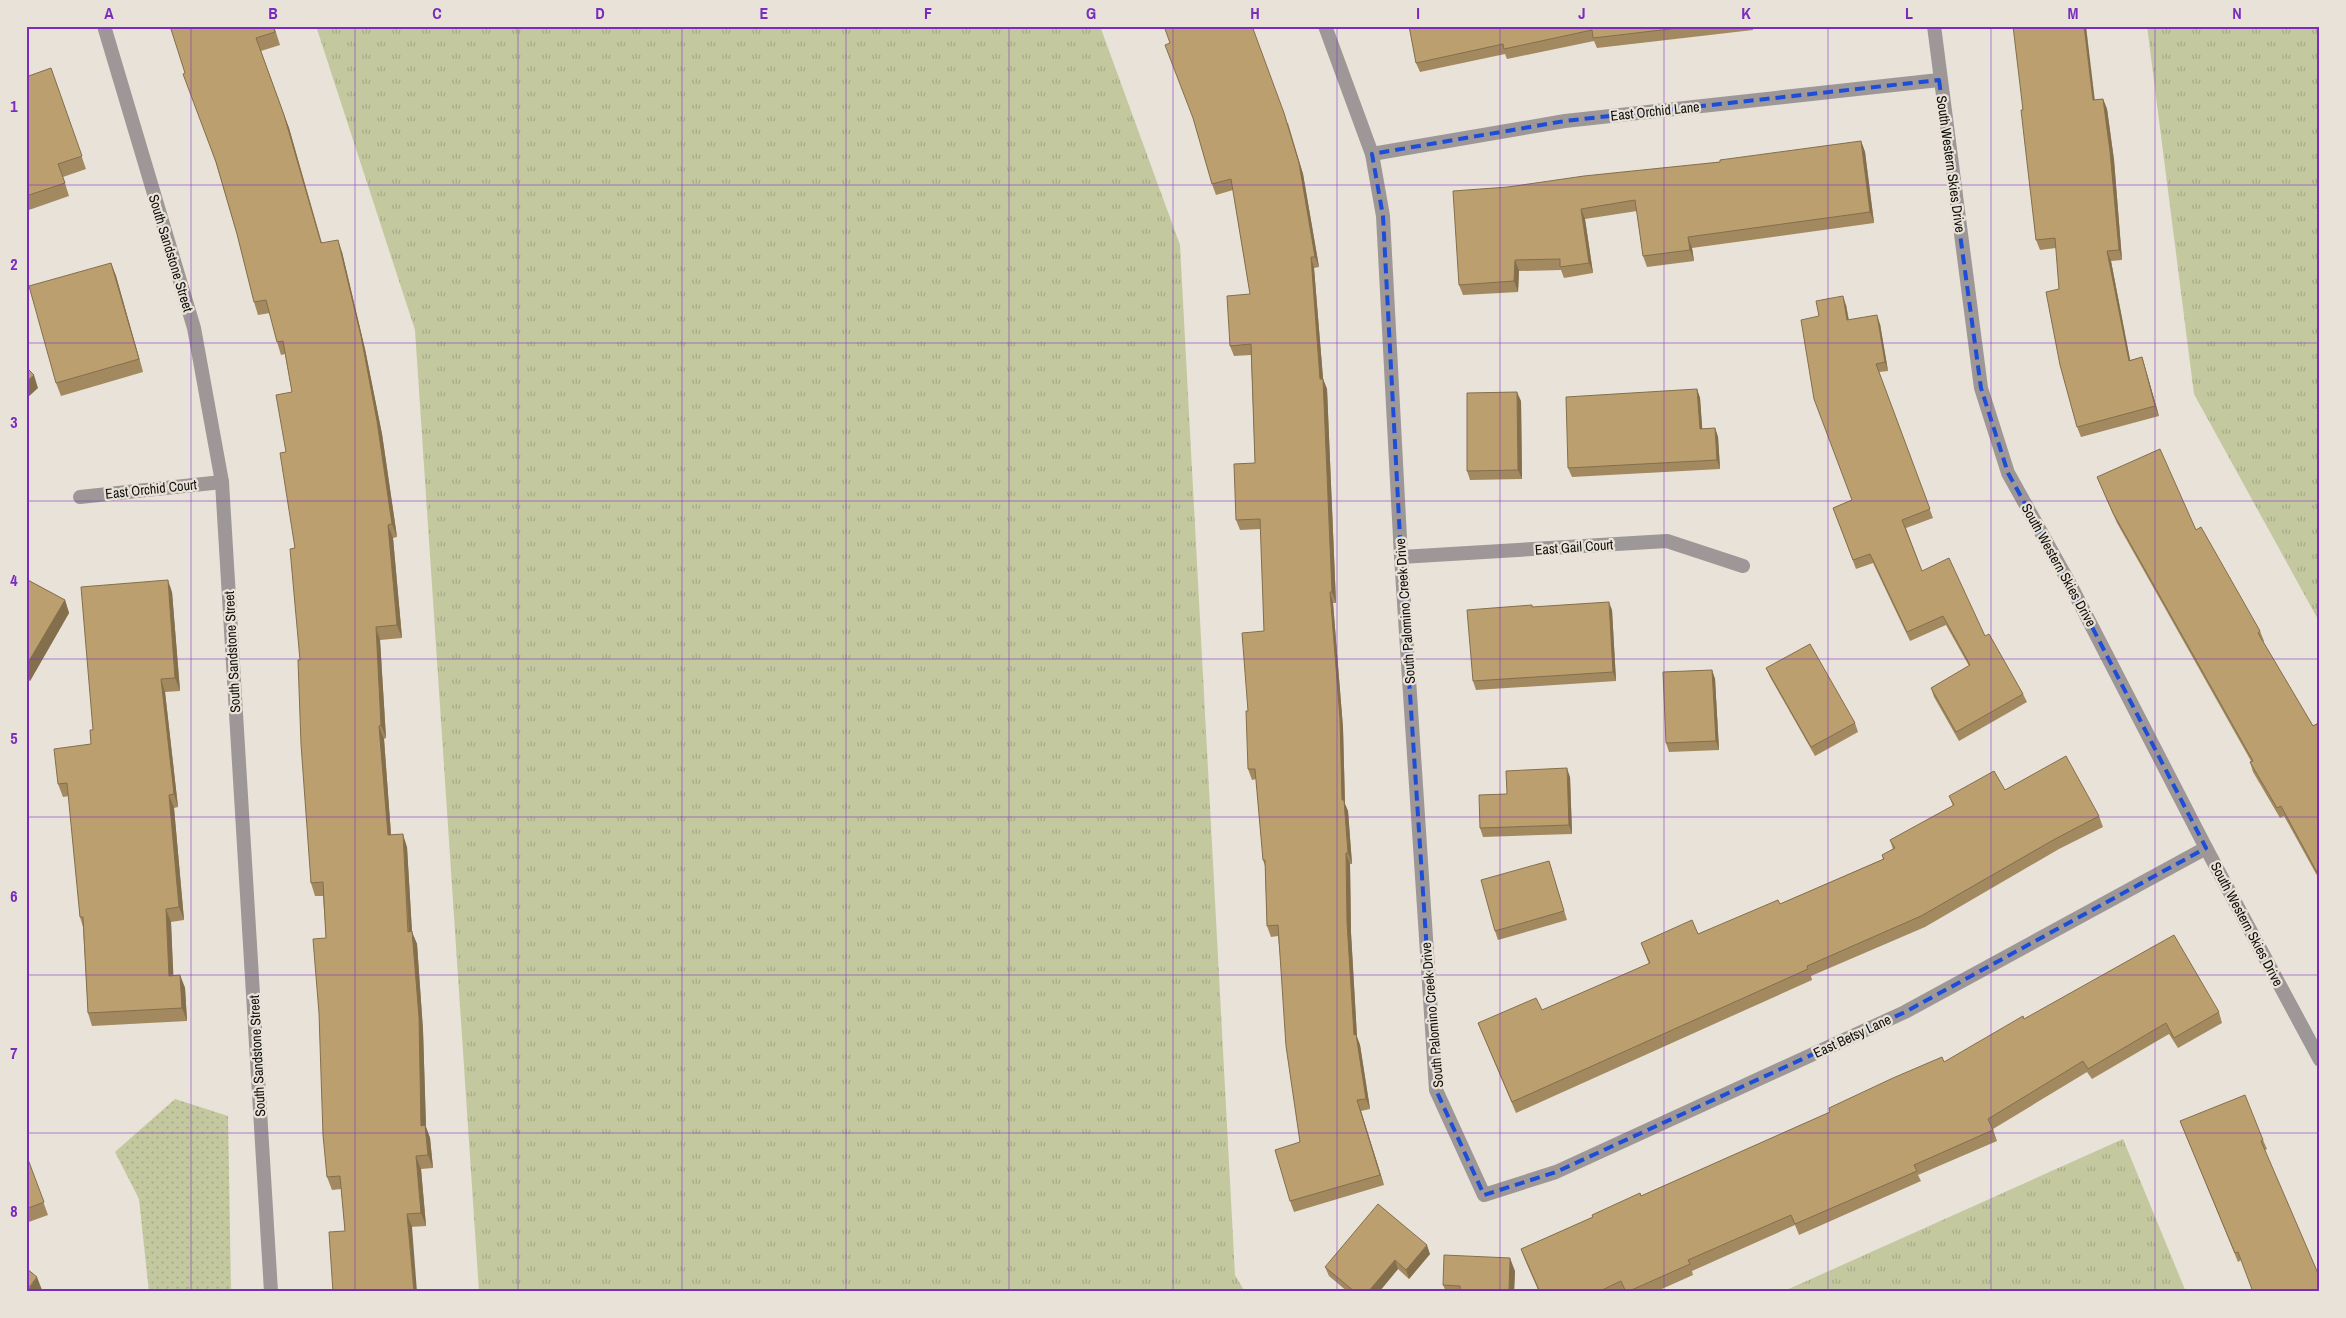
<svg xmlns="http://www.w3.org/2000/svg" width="2346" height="1318" font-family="'Archivo Narrow',sans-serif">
<defs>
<pattern id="grass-tufts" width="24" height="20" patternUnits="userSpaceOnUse" patternTransform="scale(1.25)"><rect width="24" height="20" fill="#c3c89f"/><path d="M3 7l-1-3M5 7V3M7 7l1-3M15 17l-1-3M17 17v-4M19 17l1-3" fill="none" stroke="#a6ab88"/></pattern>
<pattern id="park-dots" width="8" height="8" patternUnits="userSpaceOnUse" patternTransform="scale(1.25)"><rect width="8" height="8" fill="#c3c89f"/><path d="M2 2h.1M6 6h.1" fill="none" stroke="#a6ab88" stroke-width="1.8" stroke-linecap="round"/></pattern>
</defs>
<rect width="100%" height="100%" fill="#e8e2d8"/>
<g fill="url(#grass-tufts)">
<path d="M316,26H1100L1180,245L1235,1275L1245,1292H479L415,330Z"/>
<path d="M2147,26H2320V623L2194,394Z"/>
<path d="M2123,1139L2186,1292H1782Z"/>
</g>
<path fill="url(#park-dots)" d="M175,1099L228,1116L231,1292H149L139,1199L115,1152Z"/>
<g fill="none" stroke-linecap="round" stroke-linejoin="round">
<g stroke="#9d9797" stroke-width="14">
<path d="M104,26L194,328L222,482L271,1292"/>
<path d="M1325,26L1372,154L1383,216L1401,557L1436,1090L1484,1195L1556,1172L1905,1012L2206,848"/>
<path d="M1934,26L1981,388L2008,473L2071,586L2206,848L2320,1060"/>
<path d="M1372,154L1565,121L1939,80"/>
<path d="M80,497L222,482"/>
<path d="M1401,557L1667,541L1743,566"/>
</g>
</g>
<g fill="#a2895f">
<path d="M170,26H274L280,45L261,51L289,128L322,243L342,252L365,349L382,434L397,537L393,538L402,638L380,640L386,738L384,739L391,835L407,847L412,932L417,944L423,1030L426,1127L430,1138L433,1168L421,1169L426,1226L345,1231L341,1189L332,1190L327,1177L326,938L323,896H315L311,883L295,548L286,452L292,392L285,354L281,355L277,342L270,313L258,315L254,302L237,234L216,163Z"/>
<path d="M1409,26H1759L1753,27V30L1597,48L1594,41L1507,59L1505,54L1420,72L1416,63Z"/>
<path d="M51,68L86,169L63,177L69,196L26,211V77Z"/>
<path d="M2103,99L2107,109L2114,160L2122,260L2111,261L2130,360L2142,357L2145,367L2159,416L2081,437L2077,427L2059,289L2056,248L2040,250L2036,240L2023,110Z"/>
<path d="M1194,120L1288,123L1303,174L1319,267L1314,268L1323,379L1327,389L1336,603H1333L1343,728L1345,804L1348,811L1352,864H1350L1351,933L1357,1037L1360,1045L1370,1109L1361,1111L1384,1185L1294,1212L1290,1201L1300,1142L1278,936L1271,937L1267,926L1265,866L1263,860L1256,779L1252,780L1248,769V711L1264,631L1261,529L1240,530L1236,520L1255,463L1251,355L1234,356L1230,346L1250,294L1233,190L1216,195L1212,184Z"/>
<path d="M1861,141L1865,152L1874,223L1692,248L1694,261L1647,267L1643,256L1637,211L1585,219L1593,273L1564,278L1561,270L1519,271L1518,292L1463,295L1459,285L1508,187L1720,162Z"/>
<path d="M111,263L116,276L143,372L61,396L56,383Z"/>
<path d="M1846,305L1849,320L1880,324L1888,371L1879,372L1933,518L1906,528L1922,571L1985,636L2023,694L2027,702L1959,741L1934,697L1931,688L1969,666L1946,625L1910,641L1873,563L1856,569L1833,508L1852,500L1819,316Z"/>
<path d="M1697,389L1700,398L1702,429L1715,428L1718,437L1720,469L1572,477L1568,468Z"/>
<path d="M1521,401L1522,479L1470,480L1467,471Z"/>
<path d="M2097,477L2196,530L2260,631L2264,641L2263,642L2313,726L2320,722V881L2284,816L2280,818L2253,772L2250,762L2251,761L2117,523Z"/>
<path d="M26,579L65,600L69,613L30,681L26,679Z"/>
<path d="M172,592L180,691L165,692L178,807L174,808L184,920L171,922L173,976L180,975L185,988L187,1021L92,1026L88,1013L83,927L80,917L69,796L63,797L58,784L91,744L93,730Z"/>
<path d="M1532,605V607L1612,610L1616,681L1476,690L1473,681Z"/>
<path d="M1766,668L1855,723L1858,732L1815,756L1770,677Z"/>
<path d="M1712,670L1715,679L1719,750L1669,752L1666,743Z"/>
<path d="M1570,777L1572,834L1483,837L1480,828L1507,794Z"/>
<path d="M2005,790L2099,816L2103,827L2059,849L1925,927L1811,976L1812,980L1516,1113L1478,1023L1542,1010L1649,964L1641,943L1698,934L1780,904L1883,859L1882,855L1893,849L1890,840L1953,806L1949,796Z"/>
<path d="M1549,861L1567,920L1498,940L1495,931Z"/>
<path d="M2219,1012L2222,1023L2178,1048L2169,1034L2092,1079L2087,1072L1993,1129L1997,1141L1918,1175L1921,1181L1799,1235L1795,1225L1692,1271L1693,1275L1655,1292H1539L1525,1260L1521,1249L1944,1062L2024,1019Z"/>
<path d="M2180,1121L2263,1140L2267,1149L2265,1150L2241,1260L2238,1262Z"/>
<path d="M26,1154L48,1215L26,1223Z"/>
<path d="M1430,1254L1409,1279L1398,1269L1379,1292H1348L1329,1276L1325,1267Z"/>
<path d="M1515,1271L1514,1292H1446L1443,1285Z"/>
</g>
<g fill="#846f4d">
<path d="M2084,26H2086L2096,110L2093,100Z"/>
<path d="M2103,99L2107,109L2114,160L2122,260L2119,250Z"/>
<path d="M1284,113L1303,174L1319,267L1315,257Z"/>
<path d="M284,115L289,128L325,256L321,243Z"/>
<path d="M1861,141L1865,152L1874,223L1870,212Z"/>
<path d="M1581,209L1585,219L1593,273L1589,263Z"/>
<path d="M1688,237L1692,248L1694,261L1690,250Z"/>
<path d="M338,240L342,252L365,349L382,434L397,537L392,524Z"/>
<path d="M2107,251L2111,261L2132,370L2129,361Z"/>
<path d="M1311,257L1314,268L1324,390L1320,379Z"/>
<path d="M1515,260L1519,271L1518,292L1514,281Z"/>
<path d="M111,263L116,276L143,372L139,359Z"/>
<path d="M1843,296L1846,305L1850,329L1847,320Z"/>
<path d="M1877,315L1880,324L1888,371L1885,362Z"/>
<path d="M2142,357L2145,367L2159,416L2155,406Z"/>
<path d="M34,375L38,388L26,399V382Z"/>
<path d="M1323,379L1327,389L1336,603L1332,592Z"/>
<path d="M1697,389L1700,398L1703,438L1700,429Z"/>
<path d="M1517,392L1521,401L1522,479L1518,470Z"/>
<path d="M1715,428L1718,437L1720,469L1717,460Z"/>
<path d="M388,525L393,538L402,638L397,625Z"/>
<path d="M168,580L172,592L180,691L175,678Z"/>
<path d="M1330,592L1333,603L1343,728L1345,804L1348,811L1352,864L1348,853L1342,800Z"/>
<path d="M65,600L69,613L30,681L26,671V666Z"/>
<path d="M1609,602L1612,610L1616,681L1613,672Z"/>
<path d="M376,627L380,640L386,738L381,725Z"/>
<path d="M1712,670L1715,679L1719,750L1716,741Z"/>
<path d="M161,679L165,692L178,807L174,794Z"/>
<path d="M379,726L384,739L392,848L388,835Z"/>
<path d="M1567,768L1570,777L1572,834L1569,825Z"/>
<path d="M169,795L174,808L184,920L179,907Z"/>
<path d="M403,834L407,847L412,932L417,944L423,1030L426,1127L430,1138L433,1168L428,1155L421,1126Z"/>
<path d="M1346,853L1350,864L1351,933L1357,1037L1360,1045L1370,1109L1366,1099L1354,1035L1347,922Z"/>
<path d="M166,909L171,922L174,989L169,976Z"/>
<path d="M180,975L185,988L187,1021L182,1008Z"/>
<path d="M1357,1100L1361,1111L1384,1185L1380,1175Z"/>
<path d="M416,1156L421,1169L426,1226L421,1213Z"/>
<path d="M407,1214L412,1227L417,1292H414Z"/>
<path d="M1427,1245L1430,1254L1409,1279L1406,1270Z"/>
<path d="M1510,1258L1515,1271L1514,1292H1509Z"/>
<path d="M1395,1260L1398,1269L1379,1292H1368Z"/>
<path d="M37,1277L42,1290L40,1292H26Z"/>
</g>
<g fill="#bc9f6e" stroke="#846f4d">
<path d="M170,26H273L275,32L256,38L284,115L321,243L338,240L361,336L377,421L392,524L388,525L397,625L376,627L381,725L379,726L388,835L403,834L408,932L412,931L419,1017L421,1126L425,1125L428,1155L416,1156L421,1213L407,1214L414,1292H333L329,1232L345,1231L340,1176L327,1177L323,1135L319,1013L313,939L326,938L323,882L311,883L301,744L298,660H300L290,549L295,548L280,453L286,452L276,395L292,392L283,341L277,342L266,300L254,302L237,234L216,162L183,74L185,73Z"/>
<path d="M1164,26H1252L1284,113L1299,163L1315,257H1311L1320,379H1323L1332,592H1330L1340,718L1342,800H1344L1348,853H1346L1347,922L1354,1035L1356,1034L1366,1099L1357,1100L1380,1175L1290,1201L1275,1150L1300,1142L1286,1046L1278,925L1267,926L1265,860H1263L1255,769H1248L1246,711H1248L1242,633L1264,631L1260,519L1236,520L1234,464L1255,463L1251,344L1230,346L1227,296L1250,294L1231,179L1212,184L1193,118L1165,45L1170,43Z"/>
<path d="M1409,26H1696L1593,38L1592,30L1504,49L1503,44L1416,63Z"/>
<path d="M2013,26H2084L2093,100L2103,99L2110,151L2119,250L2107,251L2129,361L2142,357L2155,406L2077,427L2060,365L2046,292L2059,289L2055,238L2036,240L2021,110H2023Z"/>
<path d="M51,68L82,156L58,164L65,183L26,196V77Z"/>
<path d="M1861,141L1870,212L1688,237L1690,250L1643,256L1635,200L1581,209L1589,263L1560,267V259L1515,260L1514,281L1459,285L1453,191L1508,187L1584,176L1720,162V160Z"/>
<path d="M111,263L139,359L56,383L29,286Z"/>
<path d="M1843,296L1847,320L1877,315L1885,362L1876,364L1930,509L1902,520L1922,571L1949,558L1985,636L1989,634L2023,694L1956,732L1931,688L1970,665L1943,616L1907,632L1870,554L1853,560L1833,508L1852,500L1814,399L1801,320L1819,316L1816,301Z"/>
<path d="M26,367L34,375L26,382Z"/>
<path d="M1697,389L1700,429L1715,428L1717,460L1568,468L1566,397Z"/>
<path d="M1517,392L1518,470L1467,471V393Z"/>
<path d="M2160,449L2196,530L2201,527L2260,631L2258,633L2313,726L2320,722V878L2281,806L2277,808L2250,762L2253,761L2113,513L2097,477Z"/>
<path d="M26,579L65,600L26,666Z"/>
<path d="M168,580L175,678L161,679L174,794L169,795L179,907L166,909L169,976L180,975L182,1008L88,1013L83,917H80L67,783L58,784L54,749L91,744L90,730H93L81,587Z"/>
<path d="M1609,602L1613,672L1473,681L1467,610L1532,605V607Z"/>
<path d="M1810,644L1855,723L1811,747L1766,668Z"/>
<path d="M1712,670L1716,741L1666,743L1663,672Z"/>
<path d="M2066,756L2099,816L2055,839L1921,916L1807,966L1808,969L1512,1102L1478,1023L1536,998L1542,1010L1650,963L1641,943L1692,920L1698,934L1778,900L1780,904L1884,859L1882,855L1895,848L1890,840L1954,805L1949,796L1994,771L2005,790Z"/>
<path d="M1567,768L1569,825L1480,828L1479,795L1507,794L1506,771Z"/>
<path d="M1549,861L1564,911L1495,931L1481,880Z"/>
<path d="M2174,935L2219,1012L2174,1038L2166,1023L2088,1069L2083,1061L1988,1119L1993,1130L1914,1165L1917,1171L1795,1224L1791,1215L1688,1260L1690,1264L1627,1292H1626L1621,1281L1598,1292H1540L1521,1249L1593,1217L1592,1215L1640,1193L1641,1196L1830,1112L1829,1108L1893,1078L1942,1057L1944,1062L2023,1016L2024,1019Z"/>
<path d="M2245,1095L2263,1140L2261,1141L2320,1278V1292H2253L2238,1252L2235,1253L2180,1121Z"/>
<path d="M26,1154L44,1202L26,1209Z"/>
<path d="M1378,1204L1427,1245L1406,1270L1395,1260L1368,1292H1355L1325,1267Z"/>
<path d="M1444,1255L1510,1258L1509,1292H1460V1286L1443,1285Z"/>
<path d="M26,1268L37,1277L26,1291Z"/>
</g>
<path fill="none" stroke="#1d4ed8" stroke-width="4" stroke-dasharray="10 6" stroke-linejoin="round" d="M1939,80L1981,388L2008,473L2071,586L2206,848L1905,1012L1556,1172L1484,1195L1436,1090L1401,557L1383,216L1372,154L1565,121Z"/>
<path fill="none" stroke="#7b2cbf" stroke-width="1" stroke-opacity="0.55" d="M191,26V1292M355,26V1292M518,26V1292M682,26V1292M846,26V1292M1009,26V1292M1173,26V1292M1337,26V1292M1500,26V1292M1664,26V1292M1828,26V1292M1991,26V1292M2155,26V1292M26,185H2320M26,343H2320M26,501H2320M26,659H2320M26,817H2320M26,975H2320M26,1133H2320"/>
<g text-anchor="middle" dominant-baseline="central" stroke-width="4.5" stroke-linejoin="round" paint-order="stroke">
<g font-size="14" fill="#110f0b" stroke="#e8e2d8">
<text transform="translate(1655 111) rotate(-6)">East Orchid Lane</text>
<text transform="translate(1951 164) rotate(82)">South Western Skies Drive</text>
<text transform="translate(171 253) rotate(73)">South Sandstone Street</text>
<text transform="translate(151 489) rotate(-6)">East Orchid Court</text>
<text transform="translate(1574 547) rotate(-4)">East Gail Court</text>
<text transform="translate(2059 565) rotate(61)">South Western Skies Drive</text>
<text transform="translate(1405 611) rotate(-94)">South Palomino Creek Drive</text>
<text transform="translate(232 652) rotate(-93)">South Sandstone Street</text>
<text transform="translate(2247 924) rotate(62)">South Western Skies Drive</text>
<text transform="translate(1432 1015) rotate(-95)">South Palomino Creek Drive</text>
<text transform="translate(1852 1036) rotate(-25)">East Betsy Lane</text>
<text transform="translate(257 1056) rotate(-93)">South Sandstone Street</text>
</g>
</g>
<rect width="2346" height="1318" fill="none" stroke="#e8e2d8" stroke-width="55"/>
<rect x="28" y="28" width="2290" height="1262" fill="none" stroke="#7b2cbf" stroke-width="2"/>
<g font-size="16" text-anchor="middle" font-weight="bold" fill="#7b2cbf">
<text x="109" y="19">A</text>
<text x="273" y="19">B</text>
<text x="437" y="19">C</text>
<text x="600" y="19">D</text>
<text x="764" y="19">E</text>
<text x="928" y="19">F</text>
<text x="1091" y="19">G</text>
<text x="1255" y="19">H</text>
<text x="1418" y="19">I</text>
<text x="1582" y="19">J</text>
<text x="1746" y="19">K</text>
<text x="1909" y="19">L</text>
<text x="2073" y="19">M</text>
<text x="2237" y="19">N</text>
<text x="14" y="112">1</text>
<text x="14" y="270">2</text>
<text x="14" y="428">3</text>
<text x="14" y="586">4</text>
<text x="14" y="744">5</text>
<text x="14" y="902">6</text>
<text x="14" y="1059">7</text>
<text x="14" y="1217">8</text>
</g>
</svg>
